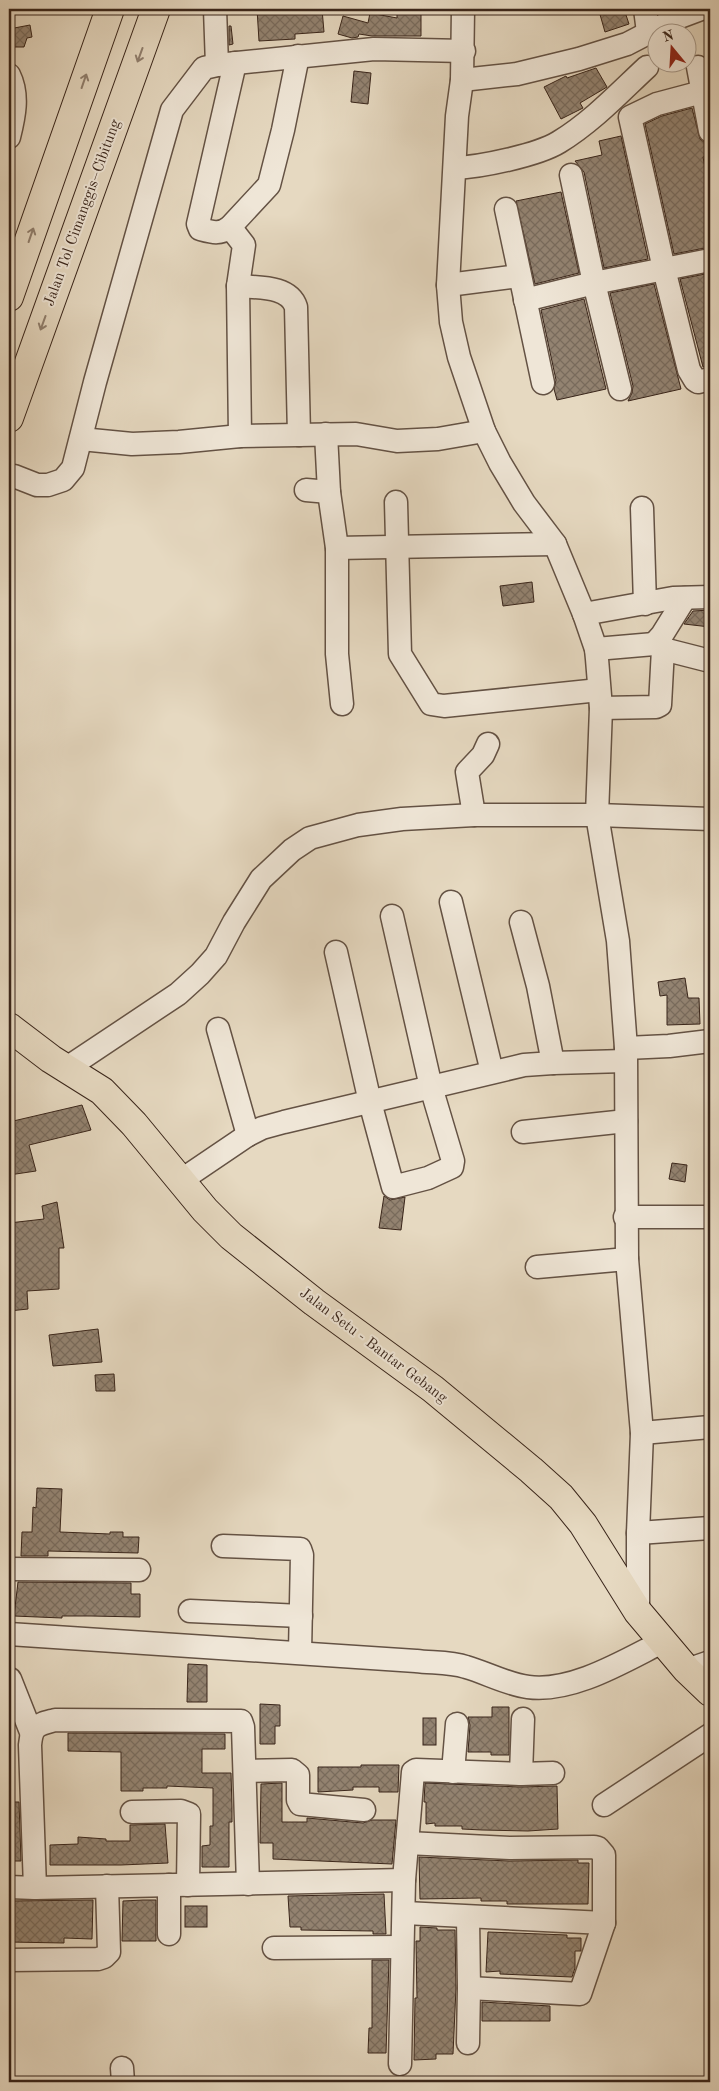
<svg xmlns="http://www.w3.org/2000/svg" width="719" height="2091" font-family="'Old Standard TT',serif">
<defs>
<pattern id="building-cross-hatch" width="8" height="8" patternUnits="userSpaceOnUse" patternTransform="scale(1.25)"><rect width="8" height="8" fill="#938371"/><path d="M0 0l8 8M0 8l8-8" fill="none" stroke="#796b5c"/></pattern>
</defs>
<rect width="100%" height="100%" fill="#e6d9c1"/>
<filter id="stains"><feTurbulence type="fractalNoise" baseFrequency=".004" numOctaves="4"/><feColorMatrix values="0 0 0 0 .2 0 0 0 0 .09 0 0 0 0 .02 0 0 0 .5 -.17"/></filter>
<radialGradient id="worn" r=".72"><stop offset=".6" stop-color="#630" stop-opacity="0"/><stop offset="1" stop-color="#630" stop-opacity=".3"/></radialGradient>
<g fill="url(#building-cross-hatch)" stroke="#39251a">
<path d="M257,9H293V10L322,9L324,32L295,34V39L259,41Z"/>
<path d="M397,9H421V36H372L359,34L358,37L352,38L338,34L343,16L368,23L370,13L397,18Z"/>
<path d="M608,9H624L629,24L605,32L599,11Z"/>
<path d="M30,25L32,37L27,38L24,47H9V29Z"/>
<path d="M229,26H231L233,44L229,45Z"/>
<path d="M596,68L607,87L580,103L583,108L561,119L544,87L566,76L567,78Z"/>
<path d="M354,71L371,73L368,104L351,102Z"/>
<path d="M692,108L700,139L705,143L710,144V156L703,157L710,193V247L674,254L645,124L662,116Z"/>
<path d="M621,136L648,259L604,268L584,172L575,161L602,155L599,141Z"/>
<path d="M561,192L579,273L535,284L516,201Z"/>
<path d="M710,273V366L703,367L680,279Z"/>
<path d="M654,284L681,389L628,401L632,393L633,386L610,293Z"/>
<path d="M584,299L606,389L557,400L554,389L556,380L541,310Z"/>
<path d="M532,582L534,602L503,606L500,586Z"/>
<path d="M710,610V627L684,624L693,611Z"/>
<path d="M685,978L688,998H699L700,1024L667,1025V995L660,996L658,982Z"/>
<path d="M82,1105L91,1130L29,1145L36,1171L9,1175V1122Z"/>
<path d="M672,1163L687,1165L685,1182L669,1179Z"/>
<path d="M384,1196L390,1200L405,1197L401,1230L379,1228Z"/>
<path d="M57,1202L64,1248H59V1289L27,1291L28,1309L9,1311V1223L44,1219L42,1206Z"/>
<path d="M98,1329L102,1362L53,1366L49,1335Z"/>
<path d="M114,1374L115,1391H96L95,1375Z"/>
<path d="M37,1488L62,1489L60,1532L110,1534V1532H123V1537H139L138,1553L48,1551V1556H21L22,1532H32L33,1507L36,1508Z"/>
<path d="M18,1582L131,1583V1594H140V1617L91,1616H62V1618L14,1616Z"/>
<path d="M188,1664L207,1665V1702H187Z"/>
<path d="M260,1704L280,1705V1726H275V1744H260Z"/>
<path d="M492,1707H509V1755H491V1752H468L470,1725L468,1717H492Z"/>
<rect x="423" y="1718" width="13" height="27"/>
<path d="M68,1733L225,1734V1749H202V1773H231L232,1807V1822H229V1867H202V1846L210,1845V1826H213V1788L167,1786V1788H143V1791H121V1752L68,1751Z"/>
<path d="M361,1765H399L398,1792H379V1787H353V1790L318,1792V1767H361Z"/>
<path d="M282,1783V1822H307V1818L363,1823L372,1820H396L392,1864L273,1859V1843H260L261,1784Z"/>
<path d="M425,1783L520,1787L557,1786L558,1829L528,1831L482,1830L462,1829V1826H435V1823L426,1824V1802H424Z"/>
<path d="M9,1802H19L21,1861H9Z"/>
<path d="M165,1824L168,1863L121,1865H50V1845L78,1844V1837L106,1839V1841H130V1825Z"/>
<path d="M419,1857L509,1861L578,1860V1863H589L588,1904H507V1901H481V1898L420,1899Z"/>
<path d="M384,1894L386,1934H373V1931L301,1930V1927H290L288,1896Z"/>
<path d="M93,1900L92,1939L64,1938V1943L9,1942V1901Z"/>
<path d="M143,1900H156V1941H122L123,1901Z"/>
<rect x="185" y="1906" width="22" height="21"/>
<path d="M420,1927L437,1928V1930H455L456,1988L453,2054H436V2059L414,2060L415,1998H417L416,1941H420Z"/>
<path d="M488,1932L567,1935V1938H581V1951H575V1968L572,1977L500,1974V1971L486,1972Z"/>
<path d="M372,1960H389L386,2053H368L369,2028H372Z"/>
<path d="M482,2002L550,2006V2021H482Z"/>
</g>
<g fill="none" stroke-linecap="round" stroke-linejoin="round">
<defs>
<g id="minor">
<path d="M215,9L217,65"/>
<path d="M463,9L462,80L457,116L448,285L451,322L459,357L484,431L500,463L524,503L555,544L584,614L596,649L597,659L601,708L597,815L618,941L626,1048L627,1259L642,1433L638,1533V1612"/>
<path d="M645,9L648,32"/>
<path d="M235,63L198,224L200,229C211,232 220,235 230,227L269,185L283,130L298,56"/>
<path d="M698,67L710,131"/>
<path d="M9,75C19,95 14,117 9,137"/>
<path d="M462,80L517,74L579,59L627,44L677,18L701,9"/>
<path d="M702,92L657,104L630,117L664,269L689,370L695,380L698,382L710,379"/>
<path d="M455,168C481,167 538,155 559,142C592,122 619,93 647,67"/>
<path d="M571,175L594,283L620,389"/>
<path d="M506,209L543,383"/>
<path d="M230,227L244,245L238,286L240,436"/>
<path d="M448,285L519,276"/>
<path d="M238,286C257,288 289,285 296,307L299,435"/>
<path d="M525,300L594,283L710,260"/>
<path d="M326,434L329,492L337,548V654L342,704"/>
<path d="M81,439L132,444L179,442L240,436L356,434L397,441L438,439L484,431"/>
<path d="M14,476L37,485H48L63,480L73,468L95,382L172,110L204,68L217,65L374,49L464,51"/>
<path d="M306,490L329,492"/>
<path d="M396,502L400,654L431,704L444,706L599,690"/>
<path d="M642,508L645,604"/>
<path d="M337,548L555,544"/>
<path d="M584,614L673,598L710,597"/>
<path d="M596,649L654,644"/>
<path d="M663,649L710,661"/>
<path d="M601,708L656,707L660,705L663,649L654,644L662,635L685,598"/>
<path d="M474,815L467,772L483,755L488,744"/>
<path d="M451,902L492,1072"/>
<path d="M521,922L538,986L553,1063"/>
<path d="M336,952L370,1102L393,1187L428,1178L452,1167L453,1161L431,1087L392,916"/>
<path d="M218,1029L248,1135"/>
<path d="M626,1048L669,1046L710,1041"/>
<path d="M67,1068L178,994L200,974L216,956L234,922L261,879L292,850L310,838L358,825L402,819L474,815H597L710,819"/>
<path d="M523,1132L626,1121"/>
<path d="M180,1181L248,1135L262,1128L284,1122L524,1065L553,1063L625,1061"/>
<path d="M625,1217H710"/>
<path d="M537,1267L627,1259"/>
<path d="M642,1433L710,1427"/>
<path d="M638,1533L710,1528"/>
<path d="M223,1546L300,1549L302,1555L300,1652"/>
<path d="M9,1569L139,1570"/>
<path d="M190,1611L301,1616"/>
<path d="M9,1634L416,1661C432,1663 451,1662 466,1667C487,1673 506,1684 528,1687C572,1693 624,1661 662,1642"/>
<path d="M687,1670L710,1662"/>
<path d="M10,1679L31,1732"/>
<path d="M246,1771L292,1770L298,1775V1800L300,1804L364,1810"/>
<path d="M453,1772L457,1724"/>
<path d="M521,1774L523,1719"/>
<path d="M604,1805L710,1735"/>
<path d="M132,1812L181,1811L189,1814L188,1885"/>
<path d="M407,1843L510,1848L594,1847L598,1848L604,1855V1923L580,1994L469,1988"/>
<path d="M169,1885V1934"/>
<path d="M9,1887L35,1888L404,1880"/>
<path d="M35,1888L30,1745C32,1725 37,1725 55,1720L241,1721L243,1727L248,1884"/>
<path d="M405,1913L604,1923"/>
<path d="M274,1948L402,1947"/>
<path d="M9,1960L98,1959L104,1957L109,1952L107,1886"/>
<path d="M468,2043L469,1988L468,1917"/>
<path d="M400,2064L404,1880L413,1772L416,1770L521,1774L553,1773"/>
<path d="M122,2068L123,2082"/>
</g>
<path id="major" d="M9,1027L51,1059L102,1091L134,1124L205,1210L231,1236L314,1302L433,1389L531,1470L561,1497L583,1524L638,1612L687,1670L710,1692"/>
<g id="highway">
<path d="M9,297L110,9"/>
<path d="M9,418L156,9"/>
</g>
</defs>
<use href="#minor" stroke="#645244" stroke-width="25"/>
<use href="#major" stroke="#39251a" stroke-width="30"/>
<use href="#highway" stroke="#39251a" stroke-width="30"/>
<use href="#minor" stroke="#efe6d7" stroke-width="22"/>
<use href="#major" stroke="#e6d9c1" stroke-width="28"/>
<use href="#highway" stroke="#e6d9c1" stroke-width="28"/>
</g>
<defs><path id="oneway-shaft" d="M-6 0H5M1.5-3L5.5 0L1.5 3" fill="none" stroke-width="1.6" stroke-linecap="round" stroke-linejoin="round" transform="scale(1.25)"/></defs>
<g stroke="#907f6e">
<use href="#oneway-shaft" transform="translate(140 55) rotate(110)"/>
<use href="#oneway-shaft" transform="translate(84 81) rotate(-71)"/>
<use href="#oneway-shaft" transform="translate(31 235) rotate(-71)"/>
<use href="#oneway-shaft" transform="translate(43 323) rotate(110)"/>
</g>
<g text-anchor="middle" dominant-baseline="central" stroke-width="4" stroke-linejoin="round" paint-order="stroke">
<g font-size="15" fill="#39251a" stroke="#efe6d7">
<text transform="translate(83 213) rotate(-70)">Jalan Tol Cimanggis–Cibitung</text>
<text transform="translate(373 1346) rotate(37)">Jalan Setu - Bantar Gebang</text>
</g>
</g>
<rect width="719" height="2091" fill="none" stroke="#e6d9c1" stroke-width="30"/>
<rect x="10" y="10" width="699" height="2071" fill="none" stroke="#39251a" stroke-width="2.5"/>
<rect x="15" y="15" width="689" height="2061" fill="none" stroke="#39251a"/>
<g transform="translate(672 48) rotate(342)"><circle r="24" fill="#efe6d7" stroke="#a6998b"/>
<path d="M0-4L9 19L0 12L-9 19Z" fill="#8f2418"/>
<text y="-8" font-size="14" font-weight="bold" text-anchor="middle" fill="#39251a">N</text>
</g>
<rect width="100%" height="100%" filter="url(#stains)"/>
<rect width="100%" height="100%" fill="url(#worn)"/>
</svg>
